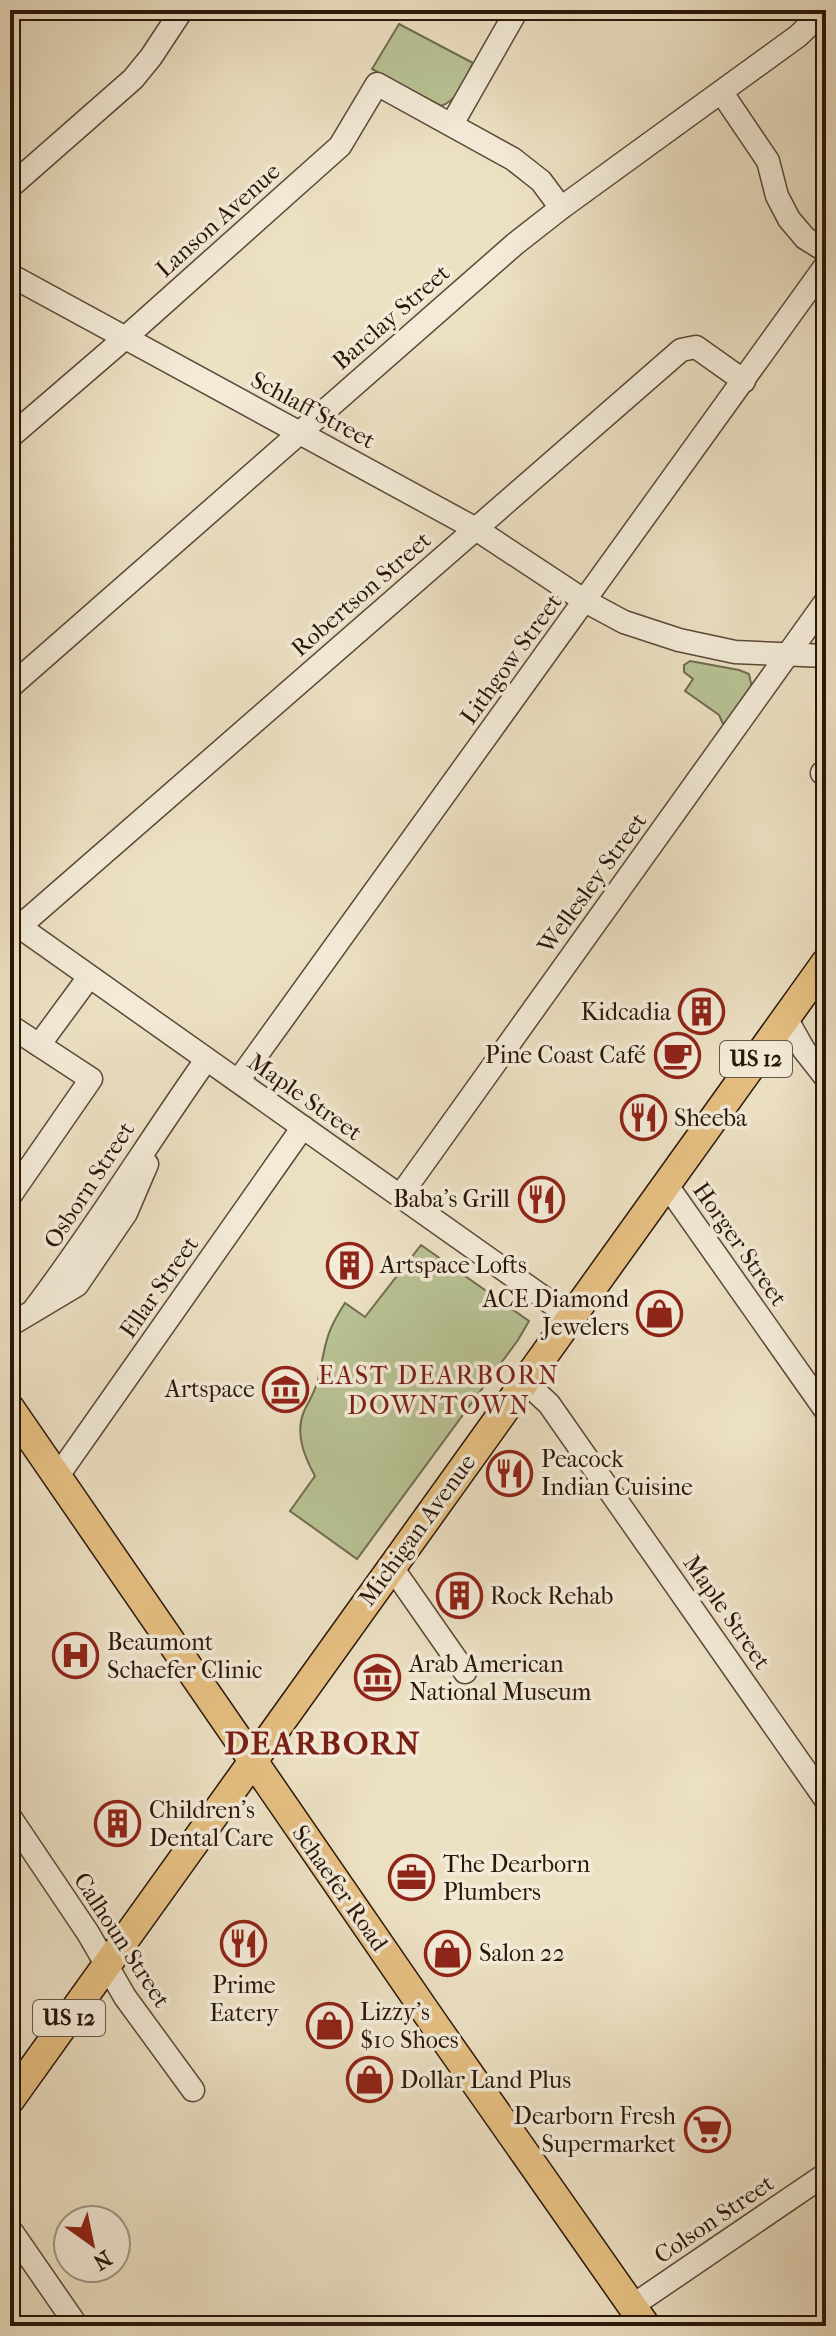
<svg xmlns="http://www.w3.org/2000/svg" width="836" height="2336" font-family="'IM FELL French Canon',serif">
<rect width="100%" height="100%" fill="#ece0c3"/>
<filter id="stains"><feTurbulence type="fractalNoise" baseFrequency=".0025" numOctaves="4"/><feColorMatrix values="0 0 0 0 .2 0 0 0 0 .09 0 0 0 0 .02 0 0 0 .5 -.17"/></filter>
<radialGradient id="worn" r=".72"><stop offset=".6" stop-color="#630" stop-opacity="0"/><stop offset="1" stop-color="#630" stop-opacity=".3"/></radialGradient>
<g fill="#b8c294" stroke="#706c4e" stroke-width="2">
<path d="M399,24L473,63C465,79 459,100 441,106L372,69Z"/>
<path d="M690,661L739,670L749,674L752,688L724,726L719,715L685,691L693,679L684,672V665Z"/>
<path d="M421,1245L529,1321L518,1340L357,1559L290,1511L315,1476C304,1456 294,1432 305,1409C310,1400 315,1391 318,1380C326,1345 324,1335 345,1303L365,1317Z"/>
</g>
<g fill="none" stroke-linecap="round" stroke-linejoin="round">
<defs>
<g id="minor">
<path d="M722,93L768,161L777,196L789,219L805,238L826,251"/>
<path d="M452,124L517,10"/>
<path d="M10,187L133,79L151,57L182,10"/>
<path d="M10,275L476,529L585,601L624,622L679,640L735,652L826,656"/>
<path d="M10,437L125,338L340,146L377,84L513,159L541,181L561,208"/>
<path d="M10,687L515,244L561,208L798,36L825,10"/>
<path d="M822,773L826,776"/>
<path d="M10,920L571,1317"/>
<path d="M19,927L681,350L696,347L744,381"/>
<path d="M786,1018L804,1050L826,1078"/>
<path d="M10,1026L91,1079L10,1196"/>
<path d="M39,1045L89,977"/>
<path d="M238,1081L826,265"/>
<path d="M666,1184L826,1411"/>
<path d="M400,1196L826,601"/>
<path d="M35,1308C96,1228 148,1142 206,1060"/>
<path d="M10,1325L77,1285L126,1213L147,1164"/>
<path d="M524,1381L549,1404L826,1800"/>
<path d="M57,1477L303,1127"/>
<path d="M391,1566L465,1672"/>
<path d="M10,1817L88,1933L125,1997L193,2090"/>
<path d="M10,2229L77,2326"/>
<path d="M632,2306L826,2174"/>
</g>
<g id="major">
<path d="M10,1408L437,2028L646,2326"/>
<path d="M10,2100L826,962"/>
</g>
</defs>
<use href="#minor" stroke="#5a4838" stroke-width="25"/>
<use href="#major" stroke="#291609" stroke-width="31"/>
<use href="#minor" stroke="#f3ebd8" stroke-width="22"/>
<use href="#major" stroke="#e6c082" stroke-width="28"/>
</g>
<defs>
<symbol id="building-ring" viewBox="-11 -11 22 22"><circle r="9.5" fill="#f3ebd8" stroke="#8f2418" stroke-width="1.5"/><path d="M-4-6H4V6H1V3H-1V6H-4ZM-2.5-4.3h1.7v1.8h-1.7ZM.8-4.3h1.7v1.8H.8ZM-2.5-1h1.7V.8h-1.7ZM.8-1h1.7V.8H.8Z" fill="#8f2418"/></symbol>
<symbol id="cafe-ring" viewBox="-11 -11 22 22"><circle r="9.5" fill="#f3ebd8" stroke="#8f2418" stroke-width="1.5"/><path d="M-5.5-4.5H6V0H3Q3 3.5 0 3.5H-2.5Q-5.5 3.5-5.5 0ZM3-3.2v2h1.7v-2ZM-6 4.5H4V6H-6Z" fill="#8f2418"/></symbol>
<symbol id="restaurant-ring" viewBox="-11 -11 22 22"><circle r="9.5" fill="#f3ebd8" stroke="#8f2418" stroke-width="1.5"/><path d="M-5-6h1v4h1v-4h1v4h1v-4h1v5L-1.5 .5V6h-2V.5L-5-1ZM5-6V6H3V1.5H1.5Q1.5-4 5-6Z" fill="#8f2418"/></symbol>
<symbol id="shop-ring" viewBox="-11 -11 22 22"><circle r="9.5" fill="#f3ebd8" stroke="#8f2418" stroke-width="1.5"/><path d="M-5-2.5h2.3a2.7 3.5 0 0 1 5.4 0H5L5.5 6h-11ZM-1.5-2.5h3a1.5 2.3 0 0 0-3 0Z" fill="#8f2418"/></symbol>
<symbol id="museum-ring" viewBox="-11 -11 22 22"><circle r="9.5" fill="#f3ebd8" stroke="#8f2418" stroke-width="1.5"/><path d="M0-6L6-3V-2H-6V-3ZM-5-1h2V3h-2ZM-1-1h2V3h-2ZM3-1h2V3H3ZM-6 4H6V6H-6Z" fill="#8f2418"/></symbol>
<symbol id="hospital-ring" viewBox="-11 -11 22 22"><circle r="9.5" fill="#f3ebd8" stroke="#8f2418" stroke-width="1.5"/><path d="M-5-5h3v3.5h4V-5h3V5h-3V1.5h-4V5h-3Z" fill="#8f2418"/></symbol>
<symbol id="office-ring" viewBox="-11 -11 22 22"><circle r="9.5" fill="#f3ebd8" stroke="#8f2418" stroke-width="1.5"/><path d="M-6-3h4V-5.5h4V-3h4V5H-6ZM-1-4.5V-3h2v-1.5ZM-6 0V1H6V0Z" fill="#8f2418"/></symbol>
<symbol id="supermarket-ring" viewBox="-11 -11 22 22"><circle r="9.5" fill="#f3ebd8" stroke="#8f2418" stroke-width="1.5"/><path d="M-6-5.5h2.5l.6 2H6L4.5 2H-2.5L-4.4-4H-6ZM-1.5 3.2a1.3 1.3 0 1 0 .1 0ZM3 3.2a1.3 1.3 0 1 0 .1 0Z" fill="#8f2418"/></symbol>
</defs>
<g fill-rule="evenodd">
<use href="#building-ring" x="676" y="986" width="51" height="51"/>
<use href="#cafe-ring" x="652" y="1030" width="51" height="51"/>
<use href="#restaurant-ring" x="618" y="1092" width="51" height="51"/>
<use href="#restaurant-ring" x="516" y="1174" width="51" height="51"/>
<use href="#building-ring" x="324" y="1240" width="51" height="51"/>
<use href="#shop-ring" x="634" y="1288" width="51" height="51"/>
<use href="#museum-ring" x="260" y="1364" width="51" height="51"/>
<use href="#restaurant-ring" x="484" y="1448" width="51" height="51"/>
<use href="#building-ring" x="434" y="1570" width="51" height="51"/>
<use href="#hospital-ring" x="50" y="1630" width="51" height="51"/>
<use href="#museum-ring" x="352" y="1652" width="51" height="51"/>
<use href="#building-ring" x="92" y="1798" width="51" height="51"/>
<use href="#office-ring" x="386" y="1852" width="51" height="51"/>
<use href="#restaurant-ring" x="218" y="1918" width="51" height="51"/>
<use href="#shop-ring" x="422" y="1928" width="51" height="51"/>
<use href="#shop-ring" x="304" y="2000" width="51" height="51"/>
<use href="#shop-ring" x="344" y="2054" width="51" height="51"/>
<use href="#supermarket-ring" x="682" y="2104" width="51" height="51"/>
</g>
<g text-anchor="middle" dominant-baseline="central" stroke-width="7" stroke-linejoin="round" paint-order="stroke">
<g fill="#f3ebd8" stroke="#665647" stroke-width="2">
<rect x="720" y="1041" width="72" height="36" rx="6"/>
<rect x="33" y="2000" width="72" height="36" rx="6"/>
</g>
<g font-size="22" font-weight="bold" fill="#291609">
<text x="756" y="1059">US 12</text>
<text x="69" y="2018">US 12</text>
</g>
<g font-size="24" fill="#291609" stroke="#f3ebd8">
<text transform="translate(218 220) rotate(-42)">Lanson Avenue</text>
<text transform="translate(391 317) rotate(-41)">Barclay Street</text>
<text transform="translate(313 410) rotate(28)">Schlaff Street</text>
<text transform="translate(361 594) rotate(-41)">Robertson Street</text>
<text transform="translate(511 659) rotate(-54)">Lithgow Street</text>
<text transform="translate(592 883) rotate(-54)">Wellesley Street</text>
<text transform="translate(305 1097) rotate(35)">Maple Street</text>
<text transform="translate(89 1185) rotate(-57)">Osborn Street</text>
<text transform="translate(740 1244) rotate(55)">Horger Street</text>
<text transform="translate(159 1287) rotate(-55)">Ellar Street</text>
<text transform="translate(417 1530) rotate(-54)">Michigan Avenue</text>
<text transform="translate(727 1612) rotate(55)">Maple Street</text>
<text transform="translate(340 1888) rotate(55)">Schaefer Road</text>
<text transform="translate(122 1940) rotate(57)">Calhoun Street</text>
<text transform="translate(714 2219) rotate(-34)">Colson Street</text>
</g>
<g font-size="24" fill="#291609" stroke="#f3ebd8" text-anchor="start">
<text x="671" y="1012" text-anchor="end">Kidcadia</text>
<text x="646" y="1055" text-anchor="end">Pine Coast Café</text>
<text x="674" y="1118">Sheeba</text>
<text x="510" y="1199" text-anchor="end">Baba's Grill</text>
<text x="380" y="1265">Artspace Lofts</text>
<text x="629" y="1299" text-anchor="end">ACE Diamond<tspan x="629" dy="28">Jewelers</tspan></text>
<text x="255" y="1389" text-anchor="end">Artspace</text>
<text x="541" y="1459">Peacock<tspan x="541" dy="28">Indian Cuisine</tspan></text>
<text x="490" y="1596">Rock Rehab</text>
<text x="107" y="1642">Beaumont<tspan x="107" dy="28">Schaefer Clinic</tspan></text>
<text x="409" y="1664">Arab American<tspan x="409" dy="28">National Museum</tspan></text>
<text x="149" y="1810">Children's<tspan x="149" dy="28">Dental Care</tspan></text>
<text x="443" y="1864">The Dearborn<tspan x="443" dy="28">Plumbers</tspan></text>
<text x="479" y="1953">Salon 22</text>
<text x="244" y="1985" text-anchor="middle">Prime<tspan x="244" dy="28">Eatery</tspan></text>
<text x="360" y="2012">Lizzy's<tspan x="360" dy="28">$10 Shoes</tspan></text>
<text x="400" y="2080">Dollar Land Plus</text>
<text x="676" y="2116" text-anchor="end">Dearborn Fresh<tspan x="676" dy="28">Supermarket</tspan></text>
</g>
<g font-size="26" letter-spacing="2" fill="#7a1f14" stroke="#f3ebd8">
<text x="439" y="1375">EAST DEARBORN<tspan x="439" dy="30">DOWNTOWN</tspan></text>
</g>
<g font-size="32" font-weight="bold" letter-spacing="2" fill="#7a1f14" stroke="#f3ebd8">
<text x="323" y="1743">DEARBORN</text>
</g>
</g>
<rect width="836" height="2336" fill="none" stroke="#ece0c3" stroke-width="40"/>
<rect x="12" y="12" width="812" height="2312" fill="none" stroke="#291609" stroke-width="4"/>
<rect x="20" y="20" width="796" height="2296" fill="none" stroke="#291609" stroke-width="2"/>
<g transform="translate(92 2244) rotate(147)"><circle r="38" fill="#f3ebd8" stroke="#a29685" stroke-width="2"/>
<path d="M0-6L14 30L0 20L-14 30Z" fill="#8f2418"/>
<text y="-12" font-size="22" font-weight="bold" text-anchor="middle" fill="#291609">N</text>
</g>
<rect width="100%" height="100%" filter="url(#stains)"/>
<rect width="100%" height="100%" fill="url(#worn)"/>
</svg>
